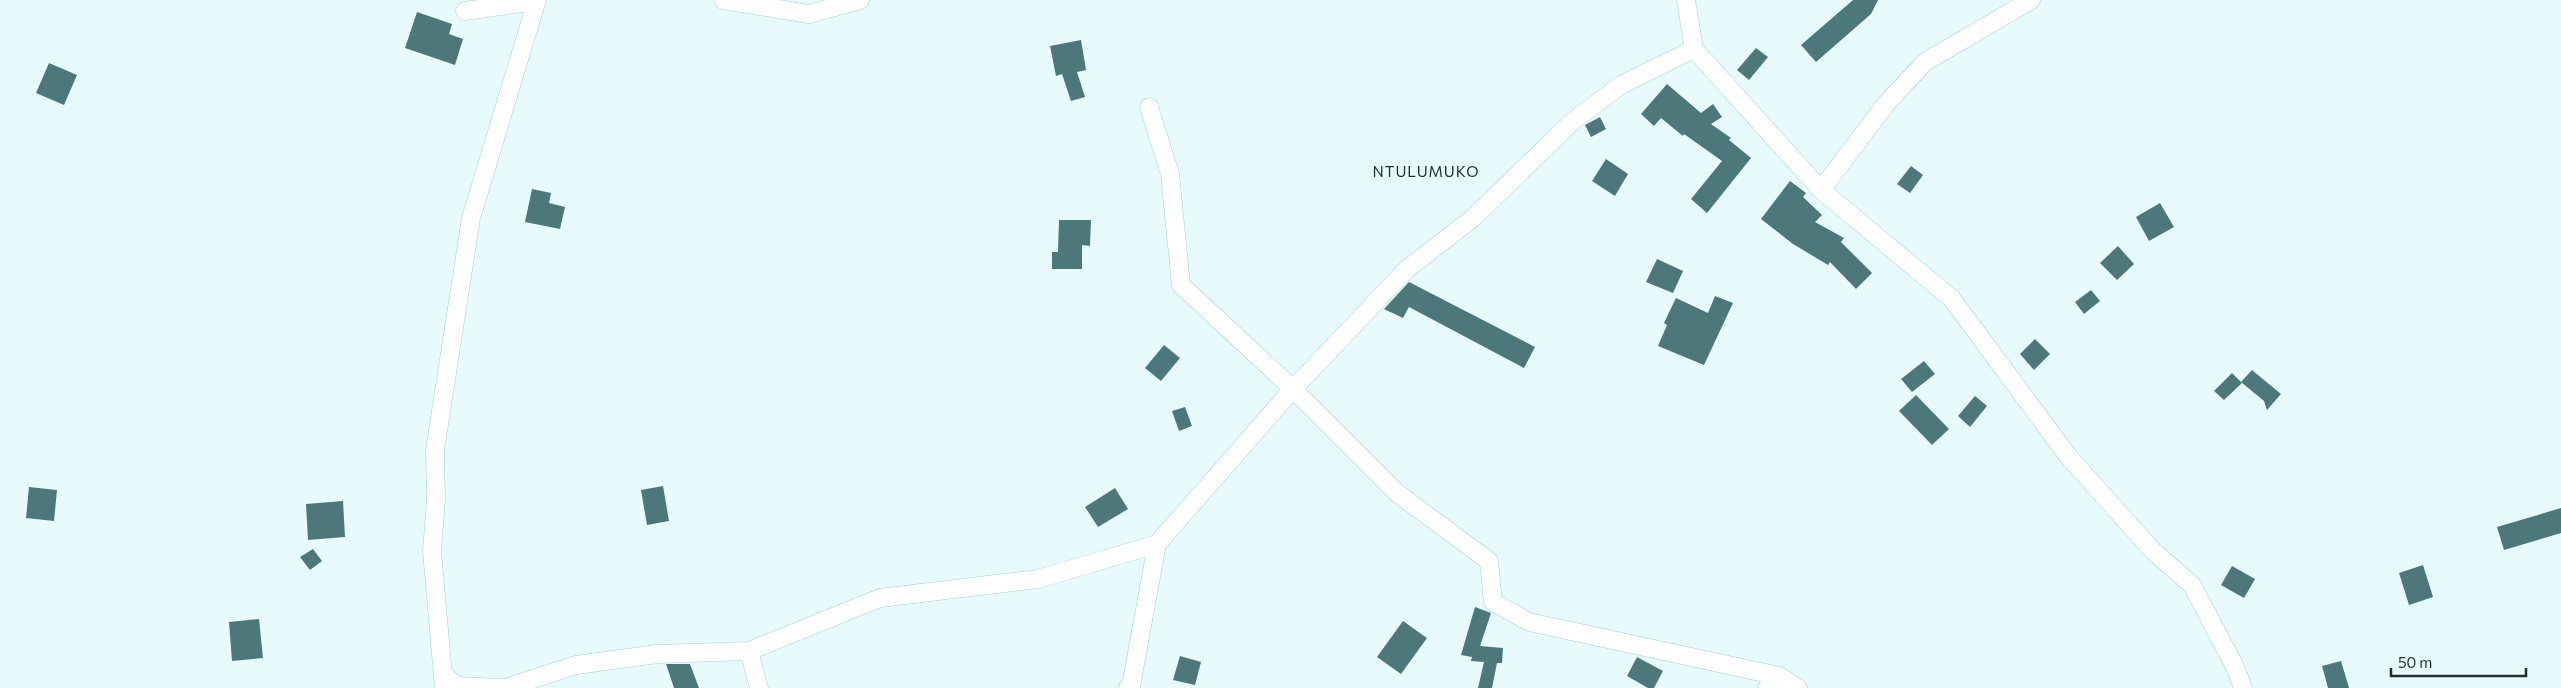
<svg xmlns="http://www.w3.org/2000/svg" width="2561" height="688" font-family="Commissioner,sans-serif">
<rect width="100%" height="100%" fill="#e8fbfc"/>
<g fill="#4c787c">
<path d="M1853,0H1878L1871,14L1816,62L1801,45Z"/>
<path d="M417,12L452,24L449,34L463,39L455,65L405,48Z"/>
<path d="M1081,40L1086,70L1077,72L1085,97L1071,101L1062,74L1056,76L1050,46Z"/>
<path d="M1756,48L1768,57L1749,80L1737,70Z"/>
<path d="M49,63L77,75L64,105L36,93Z"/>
<path d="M1667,84L1701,113L1713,104L1722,117L1711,124L1731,138L1729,140L1751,158L1707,213L1691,199L1722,161L1684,134L1683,136L1661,118L1654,126L1641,114Z"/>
<path d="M1600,117L1606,129L1591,137L1585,125Z"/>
<path d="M1606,159L1628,174L1615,196L1592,181Z"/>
<path d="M1911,166L1923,175L1910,193L1897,184Z"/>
<path d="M1790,181L1806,193L1803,197L1822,215L1815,222L1844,238L1841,242L1872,273L1856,289L1830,262L1828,265L1793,244L1761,219Z"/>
<path d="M532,189L551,193L549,203L565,207L560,229L525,222Z"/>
<path d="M2160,203L2174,227L2149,241L2136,217Z"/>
<path d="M1059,220H1091L1090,246L1082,245V269H1052V252H1058Z"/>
<path d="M2118,246L2134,264L2117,280L2100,263Z"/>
<path d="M1657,259L1683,271L1673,293L1646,282Z"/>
<path d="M1409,282L1535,347L1524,368L1409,307L1403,318L1384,309Z"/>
<path d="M2091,290L2100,301L2084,314L2075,302Z"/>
<path d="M1715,296L1733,303L1704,365L1658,346L1667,325L1664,323L1676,298L1708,313Z"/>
<path d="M2035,339L2050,354L2034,370L2020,354Z"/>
<path d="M1164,345L1180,358L1161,381L1145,368Z"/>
<path d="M1924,361L1935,374L1912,392L1901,379Z"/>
<path d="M2252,370L2281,394L2267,410L2264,401L2241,382Z"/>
<path d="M2232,373L2242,383L2224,400L2214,391Z"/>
<path d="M1916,395L1949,429L1932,445L1899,411Z"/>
<path d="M1975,396L1987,406L1970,427L1958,416Z"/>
<path d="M1185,407L1192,426L1179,431L1172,411Z"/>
<path d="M663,486L669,521L647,525L641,490Z"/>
<path d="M29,487L57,490L54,521L26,518Z"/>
<path d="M1115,488L1128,509L1098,527L1085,507Z"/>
<path d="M343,501L345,537L308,540L306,504Z"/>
<path d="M2561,508V533L2504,550L2497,527Z"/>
<path d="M313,549L322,561L310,570L300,557Z"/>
<path d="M2423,565L2433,597L2409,605L2399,573Z"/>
<path d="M2232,566L2255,579L2244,598L2221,585Z"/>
<path d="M1475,607L1491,613L1480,646L1503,648L1502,663H1497L1492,688H1478L1484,662L1471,661L1472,657L1461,655Z"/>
<path d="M259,619L263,658L232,661L229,622Z"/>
<path d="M1403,621L1427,638L1401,674L1377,657Z"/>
<path d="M1180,656L1201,662L1195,685L1173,680Z"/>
<path d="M1637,657L1663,671L1654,688H1648L1627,676Z"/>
<path d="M2341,661L2349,688H2328L2322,666Z"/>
<path d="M666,664H690L699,688H674Z"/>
</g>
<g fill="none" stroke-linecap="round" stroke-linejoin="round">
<defs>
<g id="street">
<path d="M723,0L809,14L860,0"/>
<path d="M1686,0L1694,49L1821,190L1952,299L2068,456L2153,551L2192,585L2236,669L2243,688"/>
<path d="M465,11L536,1"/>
<path d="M1149,107L1170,174L1181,285L1293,389L1397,493L1489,561L1493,602L1529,622L1779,676"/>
<path d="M1821,190L1886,104L1925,62L2031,0"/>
<path d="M749,651L759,688"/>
<path d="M443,674L457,686L500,688"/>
<path d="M444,688L432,551L436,499L435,450L471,218L537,0"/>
<path d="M505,688L576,665L657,654L749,651L880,598L1038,579L1157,544"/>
<path d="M1128,688L1131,686L1157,544L1293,389L1407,269L1473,218L1573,121L1621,85L1694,49"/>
<path d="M1767,688L1779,676L1798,688"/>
</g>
</defs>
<use href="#street" stroke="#a1d0d4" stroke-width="19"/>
<use href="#street" stroke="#fff" stroke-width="18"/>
</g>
<g text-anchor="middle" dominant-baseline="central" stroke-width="5" stroke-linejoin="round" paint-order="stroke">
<g font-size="15" letter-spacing="1" fill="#1d2f31" stroke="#e8fbfc">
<text x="1426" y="171">NTULUMUKO</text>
</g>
</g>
<path d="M2391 668v8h135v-8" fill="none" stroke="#1d2f31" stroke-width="2.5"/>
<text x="2398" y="668" font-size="15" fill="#1d2f31" stroke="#e8fbfc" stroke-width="4" paint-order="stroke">50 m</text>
</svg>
